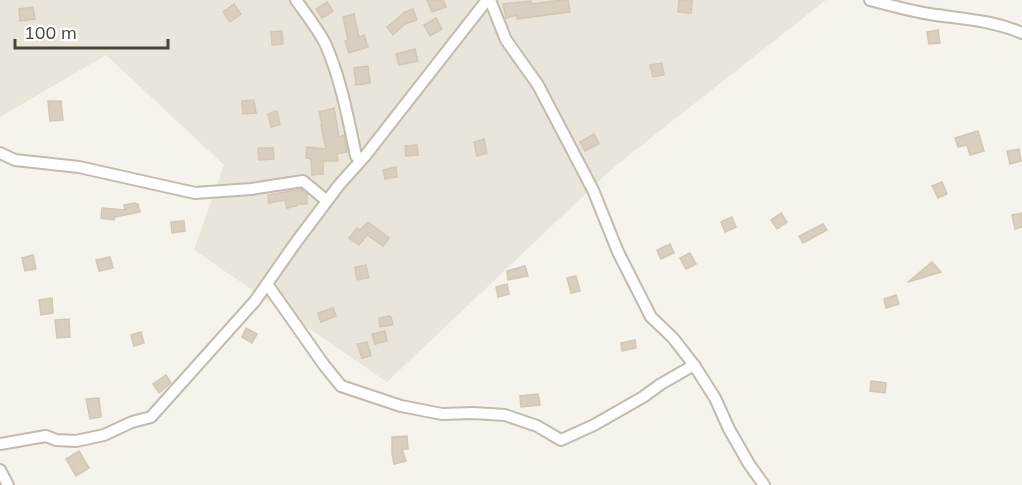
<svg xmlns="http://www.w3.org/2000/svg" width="1022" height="485" font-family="Mulish,sans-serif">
<rect width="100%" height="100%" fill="#f6f3ec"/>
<path fill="#eae5da" d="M0,0H826L614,167L387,382L194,250L224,165L106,55L0,117Z"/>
<g fill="#d8cfc1" stroke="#d3c7b4" stroke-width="1.5">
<path d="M427,0H443L446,7L432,12Z"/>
<path d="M562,0H568L570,12L517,19V15L506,18L503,4L531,1V4Z"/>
<path d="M679,0H692L691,13L678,12Z"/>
<path d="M327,2L333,11L322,18L316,9Z"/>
<path d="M234,4L241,14L230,22L223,12Z"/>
<path d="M33,7L35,19L20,21L19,9Z"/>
<path d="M413,9L417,20L405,24L393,35L387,27L405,12Z"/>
<path d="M354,14L359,37L364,35L368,47L349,53L345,41L348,40L343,17Z"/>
<path d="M436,18L442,29L430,36L424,25Z"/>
<path d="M938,30L940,43L929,44L927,32Z"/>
<path d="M282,31L283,44L272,45L271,32Z"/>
<path d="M415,49L418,61L399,65L396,54Z"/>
<path d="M662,63L664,75L653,77L650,65Z"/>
<path d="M368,66L370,83L356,85L354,68Z"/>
<path d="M254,100L256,113L243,114L242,101Z"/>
<path d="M48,101H61L63,120L50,121Z"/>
<path d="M334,108L339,137L344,135L347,152L337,154L338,161H323V174L312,175L311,159L306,158L307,147L326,149L321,125H322L319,112Z"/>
<path d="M277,111L280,125L271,127L268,114Z"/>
<path d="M978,131L984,151L970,155L967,145L958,147L955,138Z"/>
<path d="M594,134L599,144L585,151L580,142Z"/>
<path d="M484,139L487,153L477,156L474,142Z"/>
<path d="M417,145L418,155L406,156L405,146Z"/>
<path d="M258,148H273L274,159L259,160Z"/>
<path d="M1019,149L1021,161L1010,164L1007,151Z"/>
<path d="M396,167L397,177L385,179L383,170Z"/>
<path d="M942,182L947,194L938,198L932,186Z"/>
<path d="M301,189L304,193L307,194V204H297V206L287,208L285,200L269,203L268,195Z"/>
<path d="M135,203L138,204L140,212L115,217L114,220L101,218L102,208L125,210L124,205Z"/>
<path d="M781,213L787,222L777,229L771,220Z"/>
<path d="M1022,213V227L1015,229L1012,215Z"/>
<path d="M732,217L736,227L725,232L721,222Z"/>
<path d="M181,221H184L185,231L172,233L171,222Z"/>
<path d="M368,222L389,238L383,246L367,235L359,245L349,238L357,228L360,230Z"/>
<path d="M823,224L827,230L803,243L799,236Z"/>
<path d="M670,244L674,253L661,259L657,250Z"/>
<path d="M690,253L696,264L686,269L680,258Z"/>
<path d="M33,255L36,269L25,271L22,258Z"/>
<path d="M110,257L113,268L99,271L96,260Z"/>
<path d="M932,262L941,272L908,282Z"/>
<path d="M366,265L369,278L357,280L355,267Z"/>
<path d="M525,266L528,276L508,280L507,271Z"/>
<path d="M576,276L580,291L571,293L567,278Z"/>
<path d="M507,284L509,294L498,297L496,287Z"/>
<path d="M896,295L899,304L886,308L884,299Z"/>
<path d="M52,298L53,313L41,315L39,300Z"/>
<path d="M333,308L336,316L321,322L318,313Z"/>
<path d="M389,316L391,317L393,325L380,327L379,318Z"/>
<path d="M69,319L70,337L57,338L55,320Z"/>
<path d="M246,328L257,334L252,343L242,337Z"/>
<path d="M385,331L387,341L375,344L372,334Z"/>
<path d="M141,332L144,343L134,346L131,335Z"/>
<path d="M635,340L636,348L622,351L621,343Z"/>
<path d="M367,342L371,356L362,358L357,344Z"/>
<path d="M166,375L171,383L159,393L153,384Z"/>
<path d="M871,381L886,383L885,393L870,391Z"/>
<path d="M538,394L540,405L521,407L520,396Z"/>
<path d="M99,398L101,417L90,419L86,399Z"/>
<path d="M407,436L408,449H402L406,461L394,464L392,454V437Z"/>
<path d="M79,451L89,468L76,476L66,459Z"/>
</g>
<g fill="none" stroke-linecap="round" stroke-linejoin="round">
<defs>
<g id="minor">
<path d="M296,0C306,14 317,28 325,43C341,79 348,118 356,156L359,159L362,158L365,156L487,0"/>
<path d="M490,0L506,40L538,85L593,190L618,252L651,317L673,338L694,365L715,398L729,429L749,464L764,485"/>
<path d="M870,0C889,5 910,11 930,14C962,19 992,20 1022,33"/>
<path d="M0,153L15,160L79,167L195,193L251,189L303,181L327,201"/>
<path d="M267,284L324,365L341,386L401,406L442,414L473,413L505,415L537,426L561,440L594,425L643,397L661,384L694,365"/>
<path d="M0,444L46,436L56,440L76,441L104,435L132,422L151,417L255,301L294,245L339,185L365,156"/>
<path d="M0,470L8,485"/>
</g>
</defs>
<use href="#minor" stroke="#c2bbae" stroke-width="14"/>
<use href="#minor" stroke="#fff" stroke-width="10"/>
</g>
<path d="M15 39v9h153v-9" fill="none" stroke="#4b4439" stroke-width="3"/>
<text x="24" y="39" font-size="18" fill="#4b4439" stroke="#ffffff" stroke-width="4.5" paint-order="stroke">100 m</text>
</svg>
